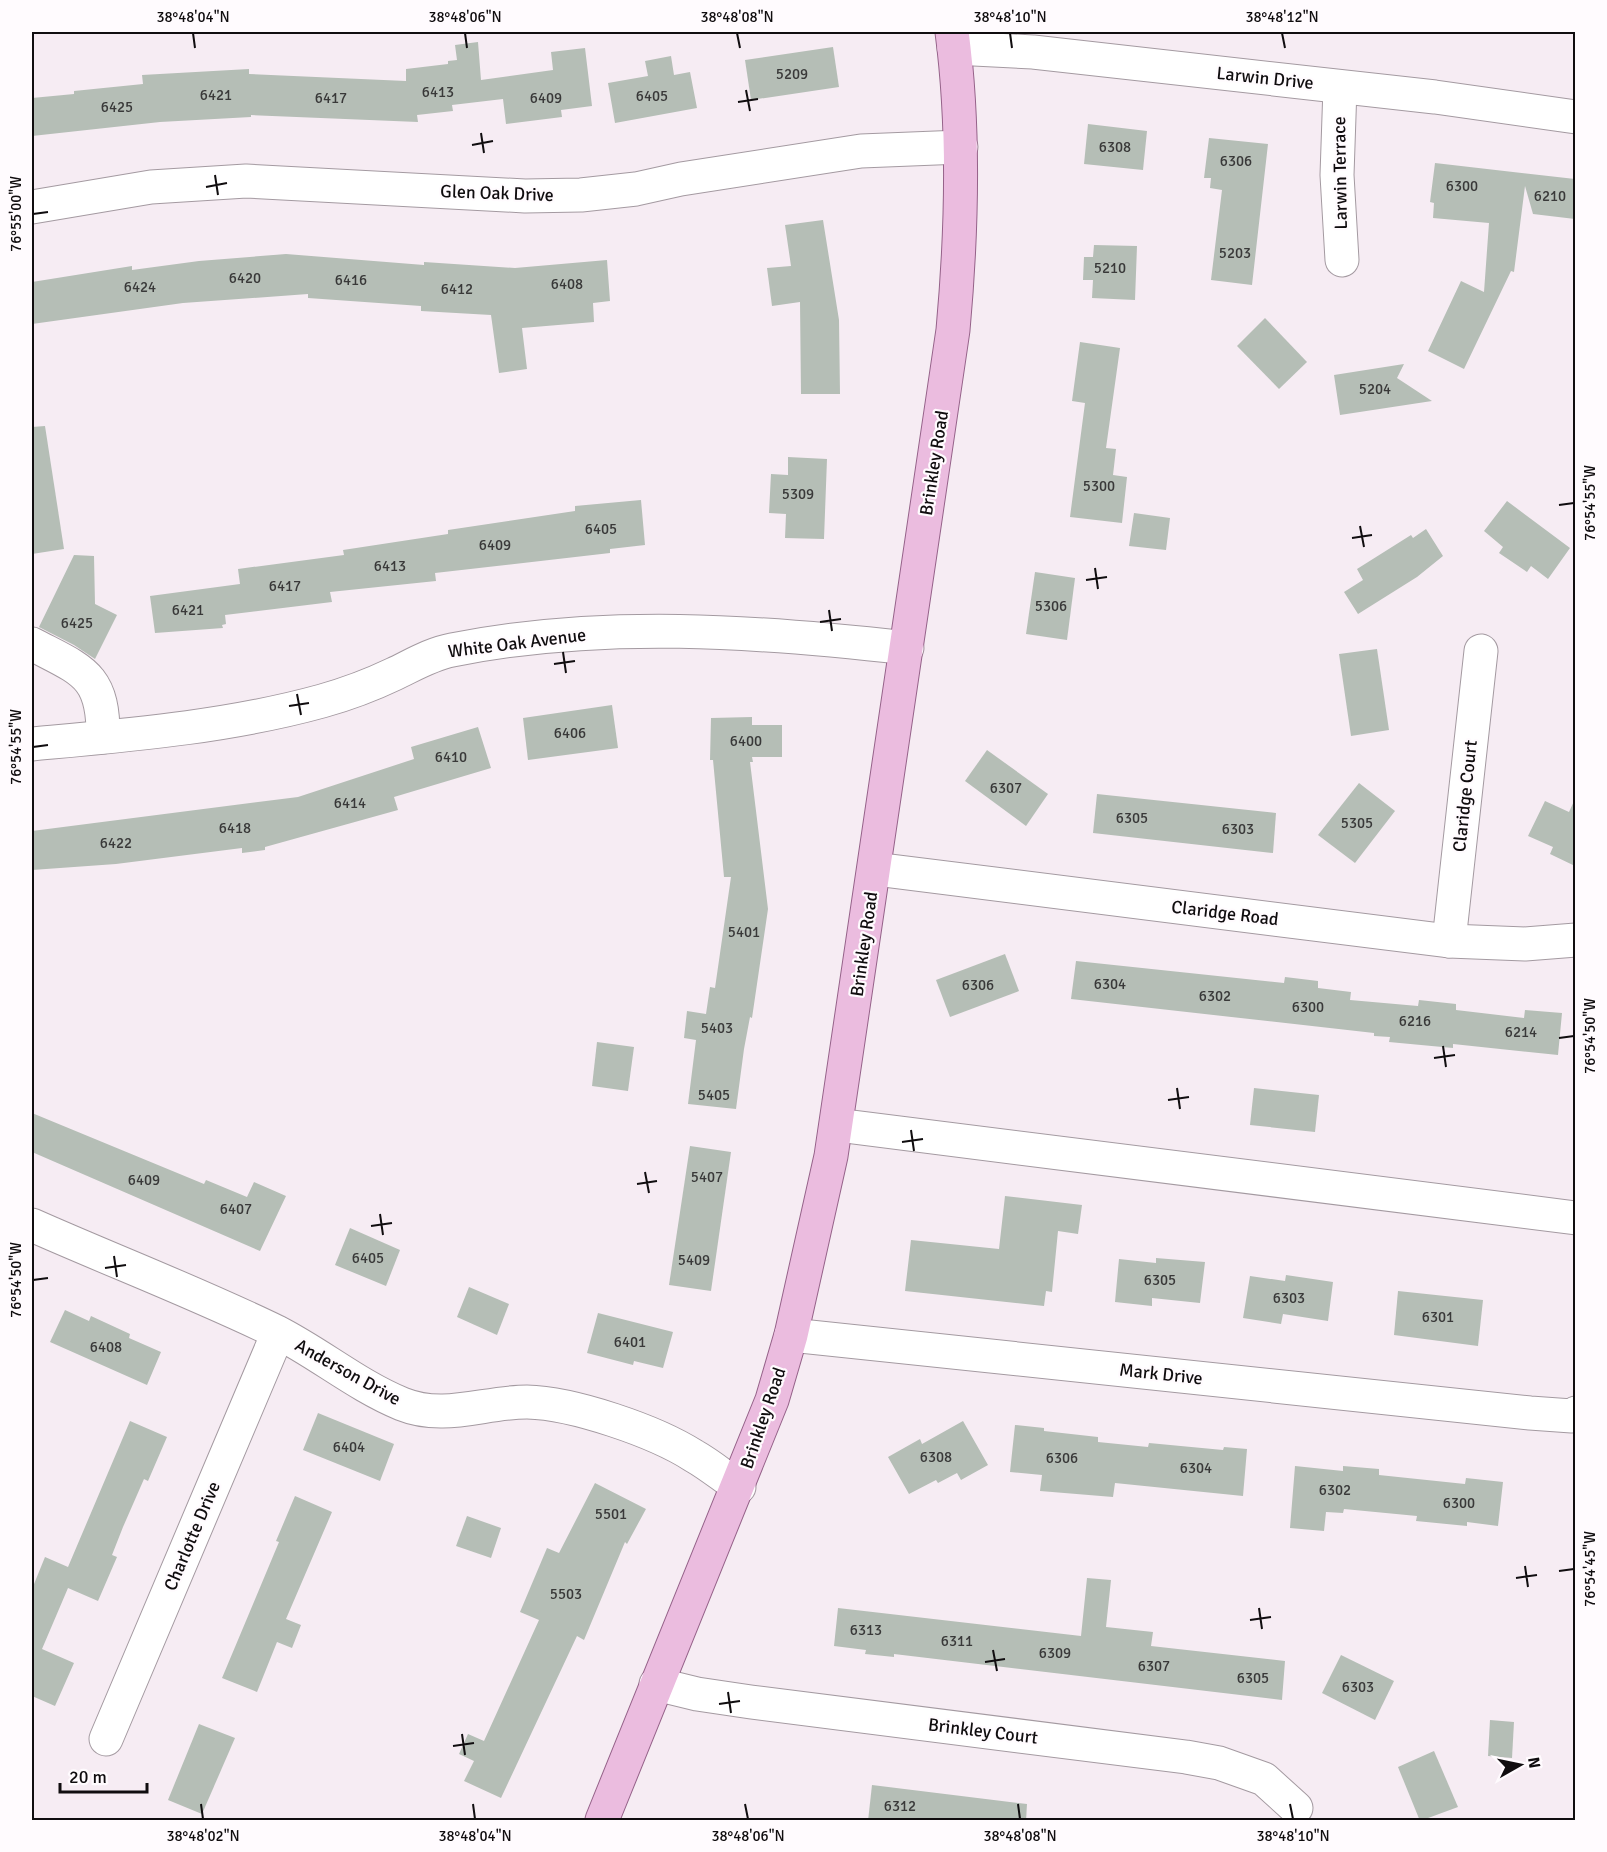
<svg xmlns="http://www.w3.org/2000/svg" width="1607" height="1852" font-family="Signika,sans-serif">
<rect width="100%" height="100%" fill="#f6ecf3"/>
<g fill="#b5beb6">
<path d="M478,42L481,80L553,70L551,52L585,48L592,106L561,110L562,117L506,124L503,99L452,105L453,111L417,115L418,122L251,115V117L160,122L32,136V98L74,94V91L143,84L142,75L249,69V74L406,81V69L448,64V61L457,60L455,45Z"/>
<path d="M833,47L839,87L751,100L745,60Z"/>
<path d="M671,56L674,75L690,72L697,108L615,123L608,83L648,76L645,61Z"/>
<path d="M1088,124L1147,131L1143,170L1084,164Z"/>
<path d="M1209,138L1268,144L1252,285L1211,280L1222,190L1210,188L1211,178H1204Z"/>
<path d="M1435,163L1575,179V219L1533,214L1525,186L1514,272L1511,271L1464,369L1428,351L1461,281L1484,292L1489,223L1433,218L1434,203L1430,202Z"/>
<path d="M823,220L839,320L840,394H801L800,302L772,306L767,268L791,266L785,225Z"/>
<path d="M1094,245L1137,246L1135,300L1092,298L1093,280H1083L1084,257H1093Z"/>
<path d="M286,254L424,265V262L515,268L607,260L610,301L593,303L594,322L522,328L527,369L499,373L491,315L421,311V306L308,298V294L183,303L32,324V282L132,266V270L199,261Z"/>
<path d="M1265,318L1307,362L1279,389L1237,346Z"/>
<path d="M1080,342L1120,348L1106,448L1116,449L1113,475L1127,477L1122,523L1070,517L1085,403L1072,401Z"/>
<path d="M1404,364L1397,378L1432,401L1340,415L1334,375Z"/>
<path d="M45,426L64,549L32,554V427Z"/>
<path d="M788,457L827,459L824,539L785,538L786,514L769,513L771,474L788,475Z"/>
<path d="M641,500L645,545L610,549V553L435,573L436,581L330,592L332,602L225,615L226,624L222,625L223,628L155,633L150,596L240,584L238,569L344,555L343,550L448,534V530L575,511V506Z"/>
<path d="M1507,501L1570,548L1548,579L1531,566L1527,572L1499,553L1503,547L1484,531Z"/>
<path d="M1134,513L1170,518L1166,550L1129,546Z"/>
<path d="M1426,529L1443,556L1417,577L1358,614L1344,592L1363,580L1357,569L1411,535L1413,538Z"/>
<path d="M74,555L94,556L95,604L117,615L95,659L74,645L39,627Z"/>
<path d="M1035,572L1075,578L1067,640L1026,634Z"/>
<path d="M1377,649L1389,730L1351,736L1339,654Z"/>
<path d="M612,705L618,748L528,760L523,718Z"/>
<path d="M752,717V725H782V757H752L753,762H750L768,909L752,1018L750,1017L744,1049L736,1109L688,1104L696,1040L684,1038L687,1011L706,1014L710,987L715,988L731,877H724L713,760H710L711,718Z"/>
<path d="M478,727L491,768L394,797L398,810L265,847V850L242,853V848L116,864L32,870V831L298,797L414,759L411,747Z"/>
<path d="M987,750L1048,794L1026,826L965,781Z"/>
<path d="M1359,783L1395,811L1355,863L1318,835Z"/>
<path d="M1097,794L1276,813L1273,853L1093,833Z"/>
<path d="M1575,799V866L1550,854L1553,847L1528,836L1545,801L1569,812Z"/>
<path d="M1005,954L1019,991L950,1017L936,980Z"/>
<path d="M1076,961L1284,983L1285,977L1318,981V988L1351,992L1350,1000L1418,1006L1419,1000L1456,1004V1010L1524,1018L1525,1010L1562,1013L1558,1055L1453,1044V1048L1389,1042L1390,1037L1374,1036V1033L1071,999Z"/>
<path d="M597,1042L634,1047L628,1091L592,1086Z"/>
<path d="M1254,1088L1319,1095L1315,1132L1250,1125Z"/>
<path d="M32,1113L204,1184L206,1180L247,1197L254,1182L286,1196L260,1251L32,1152Z"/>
<path d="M690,1146L731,1152L711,1291L669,1285Z"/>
<path d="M1005,1196L1082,1205L1078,1234L1058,1231L1052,1292L1046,1291L1044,1306L905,1291L911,1240L999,1249Z"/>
<path d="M350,1228L400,1250L386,1286L335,1265Z"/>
<path d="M1156,1258L1205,1262L1200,1303L1152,1298V1306L1115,1302L1119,1259L1156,1263Z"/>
<path d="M1286,1275L1333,1282L1328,1321L1283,1314L1281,1324L1243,1318L1250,1276L1285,1281Z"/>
<path d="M469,1287L509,1304L497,1335L457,1317Z"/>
<path d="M1398,1291L1483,1300L1478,1346L1394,1335Z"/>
<path d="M65,1310L89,1321L91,1316L130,1334L129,1338L161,1352L147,1385L50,1342Z"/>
<path d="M598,1313L673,1332L663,1368L634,1361L633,1365L587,1353Z"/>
<path d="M318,1413L394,1444L380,1481L303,1450Z"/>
<path d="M130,1421L167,1437L148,1481L144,1479L123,1527L112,1555L117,1557L98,1601L68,1588L42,1649L74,1663L55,1706L32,1696V1589L45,1557L68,1567Z"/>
<path d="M963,1421L988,1465L961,1480L957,1473L938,1483L936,1480L909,1494L888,1457L920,1439L922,1444Z"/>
<path d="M1015,1425L1044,1428V1431L1098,1437V1442L1148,1447L1149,1443L1223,1450L1224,1447L1247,1449L1243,1496L1115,1483L1113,1497L1040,1491L1042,1475L1010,1472Z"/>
<path d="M1295,1466L1343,1471V1466L1379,1469V1475L1465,1484L1466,1478L1503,1482L1498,1526L1467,1522V1526L1416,1521L1417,1516L1344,1509L1343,1513L1326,1512L1324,1531L1290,1528Z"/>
<path d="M595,1483L646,1509L627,1544L625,1542L584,1640L577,1636L501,1798L464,1781L474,1761L459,1754L468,1734L484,1741L539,1620L520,1612L547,1548L559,1553Z"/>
<path d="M295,1496L332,1512L286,1619L301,1625L292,1648L277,1642L257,1692L222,1678L279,1542L276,1541Z"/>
<path d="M467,1516L501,1528L491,1558L456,1546Z"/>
<path d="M1087,1578L1111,1580L1106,1627L1153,1632L1151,1646L1285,1661L1282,1700L894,1654V1657L865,1654L866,1650L834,1646L838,1608L1081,1636Z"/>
<path d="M1341,1655L1394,1681L1375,1720L1322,1693Z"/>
<path d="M1490,1720L1514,1722L1512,1758L1488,1756Z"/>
<path d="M199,1724L235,1738L202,1814L168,1800Z"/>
<path d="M1434,1751L1458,1807L1420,1821L1398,1767Z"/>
<path d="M872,1785L1027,1804L1026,1821H868Z"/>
</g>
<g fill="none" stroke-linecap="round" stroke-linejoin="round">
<defs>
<g id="minor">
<path d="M954,48L1033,52L1435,97L1576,117"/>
<path d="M1340,87L1337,175L1342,260"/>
<path d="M32,207L151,187L246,181L525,196L581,195L636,189L681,179L861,151L961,147"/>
<path d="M32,644C81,670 104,674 103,737"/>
<path d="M32,744C128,735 228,727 322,701C347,694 371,685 394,674C413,665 431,654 452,650C602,620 757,631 907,648"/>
<path d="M875,869L1449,941L1525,944L1576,940"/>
<path d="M1449,941L1481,651"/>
<path d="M837,1125L1576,1218"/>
<path d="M32,1225C113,1261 197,1293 277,1332C320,1354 358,1386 402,1404C444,1421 484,1402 527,1402C573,1403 655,1431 694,1456C710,1465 724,1477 739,1487"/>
<path d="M791,1335L1530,1413L1572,1416L1576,1413"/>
<path d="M656,1684L697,1694L751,1702L1186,1757L1219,1763L1264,1779L1296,1808"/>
<path d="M106,1739L278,1333"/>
</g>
<path id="major" d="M602,1820L772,1400L791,1335L831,1156L953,330C962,231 965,131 952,32"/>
</defs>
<use href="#minor" stroke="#a49aa1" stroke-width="35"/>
<use href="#major" stroke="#956289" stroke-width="35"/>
<use href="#minor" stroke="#fff" stroke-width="33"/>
<use href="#major" stroke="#ebbcdf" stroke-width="33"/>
</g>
<path fill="none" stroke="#100d0f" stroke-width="2" d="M193,33L195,48M465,33L467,48M737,33L740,48M1010,33L1012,48M1282,33L1285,48M746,90L750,111M738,102L758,99M481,133L484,153M472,145L493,141M215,175L218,195M206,187L227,183M33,214L48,212M1559,505L1574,503M1360,526L1364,547M1352,538L1372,535M1095,568L1098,589M1086,580L1107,577M829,610L832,631M820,622L841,619M563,652L566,673M554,664L575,661M297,694L301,715M289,706L309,703M33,747L48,745M1559,1038L1574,1036M1443,1046L1446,1067M1434,1058L1455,1055M1177,1088L1180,1109M1168,1100L1189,1097M911,1130L914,1151M902,1142L923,1139M645,1172L649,1193M637,1184L657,1181M380,1214L383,1235M371,1226L392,1223M114,1256L117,1277M105,1268L126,1265M33,1280L48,1278M1525,1566L1528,1587M1559,1571L1574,1569M1516,1578L1537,1575M1259,1608L1262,1629M1250,1620L1271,1617M993,1650L997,1671M985,1662L1005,1659M728,1692L731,1713M719,1704L740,1701M462,1734L465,1755M453,1746L474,1743M201,1804L203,1819M473,1804L475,1819M745,1804L748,1819M1018,1804L1020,1819M1290,1804L1293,1819"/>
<g text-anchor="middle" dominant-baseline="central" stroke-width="4.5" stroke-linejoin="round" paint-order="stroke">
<g font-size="15" fill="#393939">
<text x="792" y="74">5209</text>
<text x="438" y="92">6413</text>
<text x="216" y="95">6421</text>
<text x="652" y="96">6405</text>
<text x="331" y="98">6417</text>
<text x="546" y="98">6409</text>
<text x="117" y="107">6425</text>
<text x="1115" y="147">6308</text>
<text x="1236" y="161">6306</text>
<text x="1462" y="186">6300</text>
<text x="1550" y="196">6210</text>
<text x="1235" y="253">5203</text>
<text x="1110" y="268">5210</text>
<text x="245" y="278">6420</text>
<text x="351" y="280">6416</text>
<text x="567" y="284">6408</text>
<text x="140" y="287">6424</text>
<text x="457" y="289">6412</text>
<text x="1375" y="389">5204</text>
<text x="1099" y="486">5300</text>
<text x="798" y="494">5309</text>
<text x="601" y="529">6405</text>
<text x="495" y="545">6409</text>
<text x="390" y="566">6413</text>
<text x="285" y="586">6417</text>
<text x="1051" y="606">5306</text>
<text x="188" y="610">6421</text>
<text x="77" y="623">6425</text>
<text x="570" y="733">6406</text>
<text x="746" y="741">6400</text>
<text x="451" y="757">6410</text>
<text x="1006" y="788">6307</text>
<text x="350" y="803">6414</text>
<text x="1132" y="818">6305</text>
<text x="1357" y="823">5305</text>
<text x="235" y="828">6418</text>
<text x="1238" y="829">6303</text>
<text x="116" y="843">6422</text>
<text x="744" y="932">5401</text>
<text x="1110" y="984">6304</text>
<text x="978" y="985">6306</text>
<text x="1215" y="996">6302</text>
<text x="1308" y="1007">6300</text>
<text x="1415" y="1021">6216</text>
<text x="717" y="1028">5403</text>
<text x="1521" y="1032">6214</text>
<text x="714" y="1095">5405</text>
<text x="707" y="1177">5407</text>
<text x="144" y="1180">6409</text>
<text x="236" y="1209">6407</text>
<text x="368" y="1258">6405</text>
<text x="694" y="1260">5409</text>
<text x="1160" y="1280">6305</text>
<text x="1289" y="1298">6303</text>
<text x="1438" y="1317">6301</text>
<text x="630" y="1342">6401</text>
<text x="106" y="1347">6408</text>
<text x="349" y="1447">6404</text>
<text x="936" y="1457">6308</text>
<text x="1062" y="1458">6306</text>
<text x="1196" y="1468">6304</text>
<text x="1335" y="1490">6302</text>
<text x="1459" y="1503">6300</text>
<text x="611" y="1514">5501</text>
<text x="566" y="1594">5503</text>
<text x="866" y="1630">6313</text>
<text x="957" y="1641">6311</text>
<text x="1055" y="1653">6309</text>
<text x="1154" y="1666">6307</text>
<text x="1253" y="1678">6305</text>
<text x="1358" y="1687">6303</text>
<text x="900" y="1806">6312</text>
</g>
<g font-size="18" fill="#100d0f" stroke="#fffbfe">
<text transform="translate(1265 78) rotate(6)">Larwin Drive</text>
<text transform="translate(1340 173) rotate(-91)">Larwin Terrace</text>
<text transform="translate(497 193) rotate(2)">Glen Oak Drive</text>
<text transform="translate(934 463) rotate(-81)">Brinkley Road</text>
<text transform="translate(517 643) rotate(-7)">White Oak Avenue</text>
<text transform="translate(1465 796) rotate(-84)">Claridge Court</text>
<text transform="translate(1225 913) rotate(7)">Claridge Road</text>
<text transform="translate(864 944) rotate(-82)">Brinkley Road</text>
<text transform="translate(348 1372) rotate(29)">Anderson Drive</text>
<text transform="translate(1161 1374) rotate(6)">Mark Drive</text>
<text transform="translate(763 1418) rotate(-71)">Brinkley Road</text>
<text transform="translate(192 1536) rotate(-67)">Charlotte Drive</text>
<text transform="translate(983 1731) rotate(7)">Brinkley Court</text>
</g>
</g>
<rect width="1607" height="1852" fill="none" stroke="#fffbfe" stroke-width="66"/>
<g transform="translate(1520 1765) rotate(81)" stroke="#fffbfe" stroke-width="4.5" paint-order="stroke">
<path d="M0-4.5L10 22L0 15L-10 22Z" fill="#100d0f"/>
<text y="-9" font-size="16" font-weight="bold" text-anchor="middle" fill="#100d0f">N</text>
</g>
<path d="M60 1783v9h87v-9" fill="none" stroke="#100d0f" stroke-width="3"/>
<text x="69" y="1783" font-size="18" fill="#100d0f" stroke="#fffbfe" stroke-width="4.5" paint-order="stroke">20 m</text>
<rect x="33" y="33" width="1541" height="1786" fill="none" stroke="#100d0f" stroke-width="2"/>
<g font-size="15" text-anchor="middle" fill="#100d0f">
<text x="193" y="22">38°48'04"N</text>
<text x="465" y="22">38°48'06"N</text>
<text x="737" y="22">38°48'08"N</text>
<text x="1010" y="22">38°48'10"N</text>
<text x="1282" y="22">38°48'12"N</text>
<text transform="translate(16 214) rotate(-90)" y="5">76°55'00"W</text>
<text transform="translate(1590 503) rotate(-90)" y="5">76°54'55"W</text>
<text transform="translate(16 747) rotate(-90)" y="5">76°54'55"W</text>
<text transform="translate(1590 1036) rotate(-90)" y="5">76°54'50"W</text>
<text transform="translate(16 1280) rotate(-90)" y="5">76°54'50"W</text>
<text transform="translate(1590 1569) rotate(-90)" y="5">76°54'45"W</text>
<text x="203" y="1841">38°48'02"N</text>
<text x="475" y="1841">38°48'04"N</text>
<text x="748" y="1841">38°48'06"N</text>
<text x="1020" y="1841">38°48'08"N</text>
<text x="1293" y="1841">38°48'10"N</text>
</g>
</svg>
